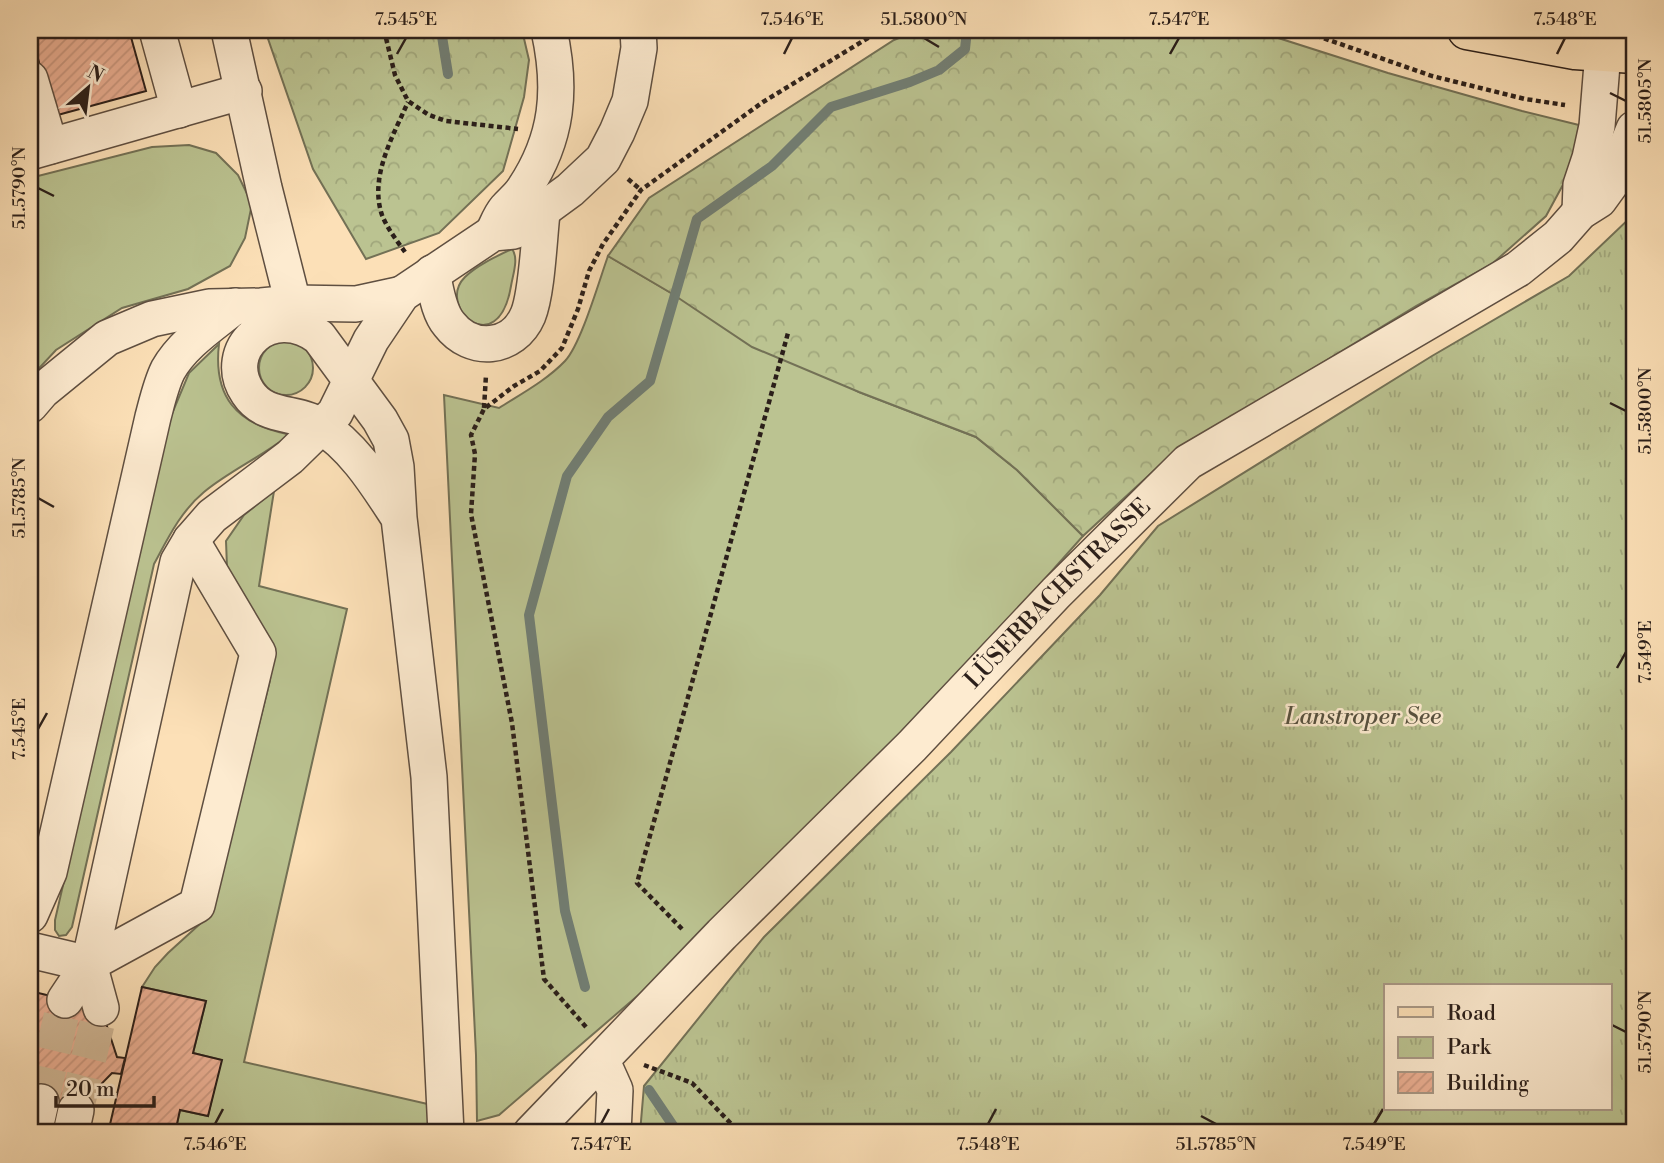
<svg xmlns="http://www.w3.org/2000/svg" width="1664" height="1163" font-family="'Libre Bodoni',serif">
<defs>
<pattern id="forest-crowns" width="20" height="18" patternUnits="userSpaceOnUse" patternTransform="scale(1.75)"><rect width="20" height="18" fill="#bbc391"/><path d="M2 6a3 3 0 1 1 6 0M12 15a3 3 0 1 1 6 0" fill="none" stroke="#a1a77c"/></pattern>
<pattern id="park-tufts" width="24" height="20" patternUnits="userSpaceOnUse" patternTransform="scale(1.75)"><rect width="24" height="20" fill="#bbc391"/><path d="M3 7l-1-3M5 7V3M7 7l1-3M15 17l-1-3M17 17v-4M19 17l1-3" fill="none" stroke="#a1a77c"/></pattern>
<pattern id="building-hatch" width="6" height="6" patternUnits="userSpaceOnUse" patternTransform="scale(1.75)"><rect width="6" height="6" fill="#edb195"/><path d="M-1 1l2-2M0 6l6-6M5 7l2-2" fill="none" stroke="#cb9880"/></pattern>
</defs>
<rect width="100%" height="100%" fill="#fce0b7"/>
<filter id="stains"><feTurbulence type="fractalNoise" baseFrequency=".00286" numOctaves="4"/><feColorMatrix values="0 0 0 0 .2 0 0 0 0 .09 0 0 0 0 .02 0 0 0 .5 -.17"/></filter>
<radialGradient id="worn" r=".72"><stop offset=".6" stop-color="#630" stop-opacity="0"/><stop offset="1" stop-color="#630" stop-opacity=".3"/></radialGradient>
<g fill="#bbc391" stroke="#737156" stroke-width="2">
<path d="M189,145L216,153L238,175L252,204L245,238L230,266L188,289L122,308L56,350L30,378V178L152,147Z"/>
<path d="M512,249C519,258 513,274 511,286C498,363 435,307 465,277C477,265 497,256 512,249Z"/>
<path d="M608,256L671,293L859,392L976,437L1017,470L1083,536L938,699L642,992L499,1115L477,1121L476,1055L444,395L499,408C521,394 547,380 565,361C581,344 599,281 608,256Z"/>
<circle cx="286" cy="368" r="27"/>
<path d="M219,344C213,396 236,424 287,434L285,438C259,458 228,472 204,492C181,511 168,538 154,564L72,927L66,935L59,936L55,930V920L171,416L189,373Z"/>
<path d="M274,491L259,586L347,609L244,1062L432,1105L426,1133H175L180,1110L208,1116L221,1060L193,1053L206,1001L142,987L155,967L168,953L212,913L270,680L272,651L227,567L226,541L244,515Z"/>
</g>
<g fill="url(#forest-crowns)" stroke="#737156" stroke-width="2">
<path d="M265,30H522L529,60L524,97L503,171L439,233L366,259L313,169Z"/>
<path d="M918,30H1253L1388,73L1522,111L1579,125L1571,170L1546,216L1492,264L1416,306L1172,454L1083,536L1017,470L976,437L859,392L752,347L671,293L608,256L649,198L894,40Z"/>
</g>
<path fill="url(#park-tufts)" stroke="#737156" stroke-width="2" fill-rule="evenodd" d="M1634,214V1133H640L644,1086L764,937L951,752L1100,595L1158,526L1432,356L1569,276ZM1386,986H1610V1109H1386Z"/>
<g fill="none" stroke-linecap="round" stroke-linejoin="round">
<g stroke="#717e74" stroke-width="10">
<path d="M441,30L448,74"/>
<path d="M585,987L565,911L529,615L567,476L608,417L650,381L697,219L772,166L831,107L910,82L939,70L965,49L967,30"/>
<path d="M649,1090L678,1133"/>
</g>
</g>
<g fill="url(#building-hatch)" stroke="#2b1f1a" stroke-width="2">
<path d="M30,30H129L146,91L54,116Z"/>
<path d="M142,987L206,1001L193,1053L222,1060L208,1116L180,1110L175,1133H108Z"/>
<path d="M30,991L101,1008L117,1057L125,1058L121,1074L112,1073L76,1110L30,1100Z"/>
</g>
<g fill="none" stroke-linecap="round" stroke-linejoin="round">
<g stroke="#d2b998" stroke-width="35" stroke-dasharray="35 18" stroke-linecap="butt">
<path d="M41,1102L65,1000"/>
<path d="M76,1110L101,1008"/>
</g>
<defs>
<g id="minor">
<path d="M157,30L179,110"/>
<path d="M229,30L264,188L293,303V323"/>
<path d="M30,79L50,146"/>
<path d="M30,152L244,91"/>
<path d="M1580,212L1581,185L1590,158L1597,126L1603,52"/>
<path d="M493,233C497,225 500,216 506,209C512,202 519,197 524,189C558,138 562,89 549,30"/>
<path d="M432,273C436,289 438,311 449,324C471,353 513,350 528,315C537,293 539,239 542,213"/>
<path d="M30,405L42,391L107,338L152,319L209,307L261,306L293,303L356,304L402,294"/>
<path d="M399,518C378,486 354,446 319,425C296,411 265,419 248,393C219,350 271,301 319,337L380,420L391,440L396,467L399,518L429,777L446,1133"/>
<path d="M30,915L49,872L153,417C157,402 161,384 168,370C183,343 212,325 235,306"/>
<path d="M30,950L89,964L197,905L258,653L191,540"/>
<path d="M89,964L101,1008"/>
<path d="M65,1000L89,964L178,562L191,540L212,516L290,457L335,413L371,340L402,294L493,233L514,231L570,190L603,159L617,132L630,101L639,48L638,30"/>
<path d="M602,1061L615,1090L613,1133"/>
<path d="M34,1133L41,1102"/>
<path d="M71,1133L76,1110"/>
<path id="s1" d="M531,1133L722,934L912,746L1056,593L1188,462L1518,269L1558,237L1580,212L1599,200L1612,182L1634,129"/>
</g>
<path id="major" d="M1467,30L1575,50L1634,54"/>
</defs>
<use href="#minor" stroke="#5f4f41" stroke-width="38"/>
<use href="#major" stroke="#2b1f1a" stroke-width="41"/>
<g stroke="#2b1f1a" stroke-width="4.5" stroke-dasharray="5 3.5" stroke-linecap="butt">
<path d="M384,30L395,75L408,101L429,115L446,121L518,129"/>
<path d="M1300,30L1432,76L1525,99L1565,105"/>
<path d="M628,179L641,190"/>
<path d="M405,252C397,241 387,228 382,215C369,177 393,136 408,102"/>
<path d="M484,408L486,375"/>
<path d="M682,929L637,883L788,333"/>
<path d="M586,1027L544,979L512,723L471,514L475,454L471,435L484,409L514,386L540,371L562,348L578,309L589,271L603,244L641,190L763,102L881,30"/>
<path d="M644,1065L692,1083L740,1133"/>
</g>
<use href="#minor" stroke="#fdebd0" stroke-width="35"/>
<use href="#major" stroke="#fce0b7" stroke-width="38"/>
</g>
<path fill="none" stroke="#2b1f1a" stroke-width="2.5" d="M924,38L939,47M397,54L406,38M784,54L792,38M1170,54L1179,38M1557,54L1565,38M1610,93L1626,101M38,188L54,196M1610,403L1626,411M38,498L54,507M1617,668L1626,652M38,729L47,713M1610,1024L1626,1032M1201,1116L1216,1124M215,1124L223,1109M601,1124L609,1109M988,1124L996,1109M1374,1124L1383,1109"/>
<g text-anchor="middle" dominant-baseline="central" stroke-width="5" stroke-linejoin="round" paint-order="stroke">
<g font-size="24" fill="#2b1f1a" stroke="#fdebd0">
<text stroke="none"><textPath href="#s1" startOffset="754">LÜSERBACHSTRASSE</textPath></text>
</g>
<g font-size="24" font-style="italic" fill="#56503e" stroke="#fdebd0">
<text x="1363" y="717">Lanstroper See</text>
</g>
</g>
<rect width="1664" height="1163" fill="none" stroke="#fce0b7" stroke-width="77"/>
<rect x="1384" y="984" width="228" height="126" fill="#fdebd0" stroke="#a99987" stroke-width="2"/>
<rect x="1398" y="1007" width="35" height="10" fill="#fce0b7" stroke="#a99987" stroke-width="2"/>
<text x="1447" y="1020" font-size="21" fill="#2b1f1a">Road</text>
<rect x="1398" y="1037" width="35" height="21" fill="url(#park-tufts)" stroke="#a99987" stroke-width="2"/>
<text x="1447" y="1054" font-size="21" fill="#2b1f1a">Park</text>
<rect x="1398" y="1072" width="35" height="21" fill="url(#building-hatch)" stroke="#a99987" stroke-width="2"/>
<text x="1447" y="1090" font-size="21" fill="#2b1f1a">Building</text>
<g transform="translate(88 88) rotate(28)" stroke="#fdebd0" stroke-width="5" paint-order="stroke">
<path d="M0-5L12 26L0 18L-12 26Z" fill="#2b1f1a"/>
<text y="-10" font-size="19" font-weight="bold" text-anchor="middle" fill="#2b1f1a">N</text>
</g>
<path d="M56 1096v10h98v-10" fill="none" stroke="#2b1f1a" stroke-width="3.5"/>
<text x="66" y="1096" font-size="21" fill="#2b1f1a" stroke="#fdebd0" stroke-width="5" paint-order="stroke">20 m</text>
<rect x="38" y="38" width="1588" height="1086" fill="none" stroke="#2b1f1a" stroke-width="2.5"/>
<g font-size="18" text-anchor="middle" fill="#2b1f1a">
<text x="406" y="25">7.545°E</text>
<text x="792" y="25">7.546°E</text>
<text x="924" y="25">51.5800°N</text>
<text x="1179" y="25">7.547°E</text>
<text x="1565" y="25">7.548°E</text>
<text transform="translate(1645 101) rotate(-90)" y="6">51.5805°N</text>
<text transform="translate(19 188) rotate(-90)" y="6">51.5790°N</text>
<text transform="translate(1645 411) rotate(-90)" y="6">51.5800°N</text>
<text transform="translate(19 498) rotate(-90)" y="6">51.5785°N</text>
<text transform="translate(1645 652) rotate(-90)" y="6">7.549°E</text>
<text transform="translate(19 729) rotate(-90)" y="6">7.545°E</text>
<text transform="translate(1645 1032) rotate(-90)" y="6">51.5790°N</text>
<text x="215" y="1150">7.546°E</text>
<text x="601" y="1150">7.547°E</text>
<text x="988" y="1150">7.548°E</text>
<text x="1216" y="1150">51.5785°N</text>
<text x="1374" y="1150">7.549°E</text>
</g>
<rect width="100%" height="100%" filter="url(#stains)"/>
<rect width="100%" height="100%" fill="url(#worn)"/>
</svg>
